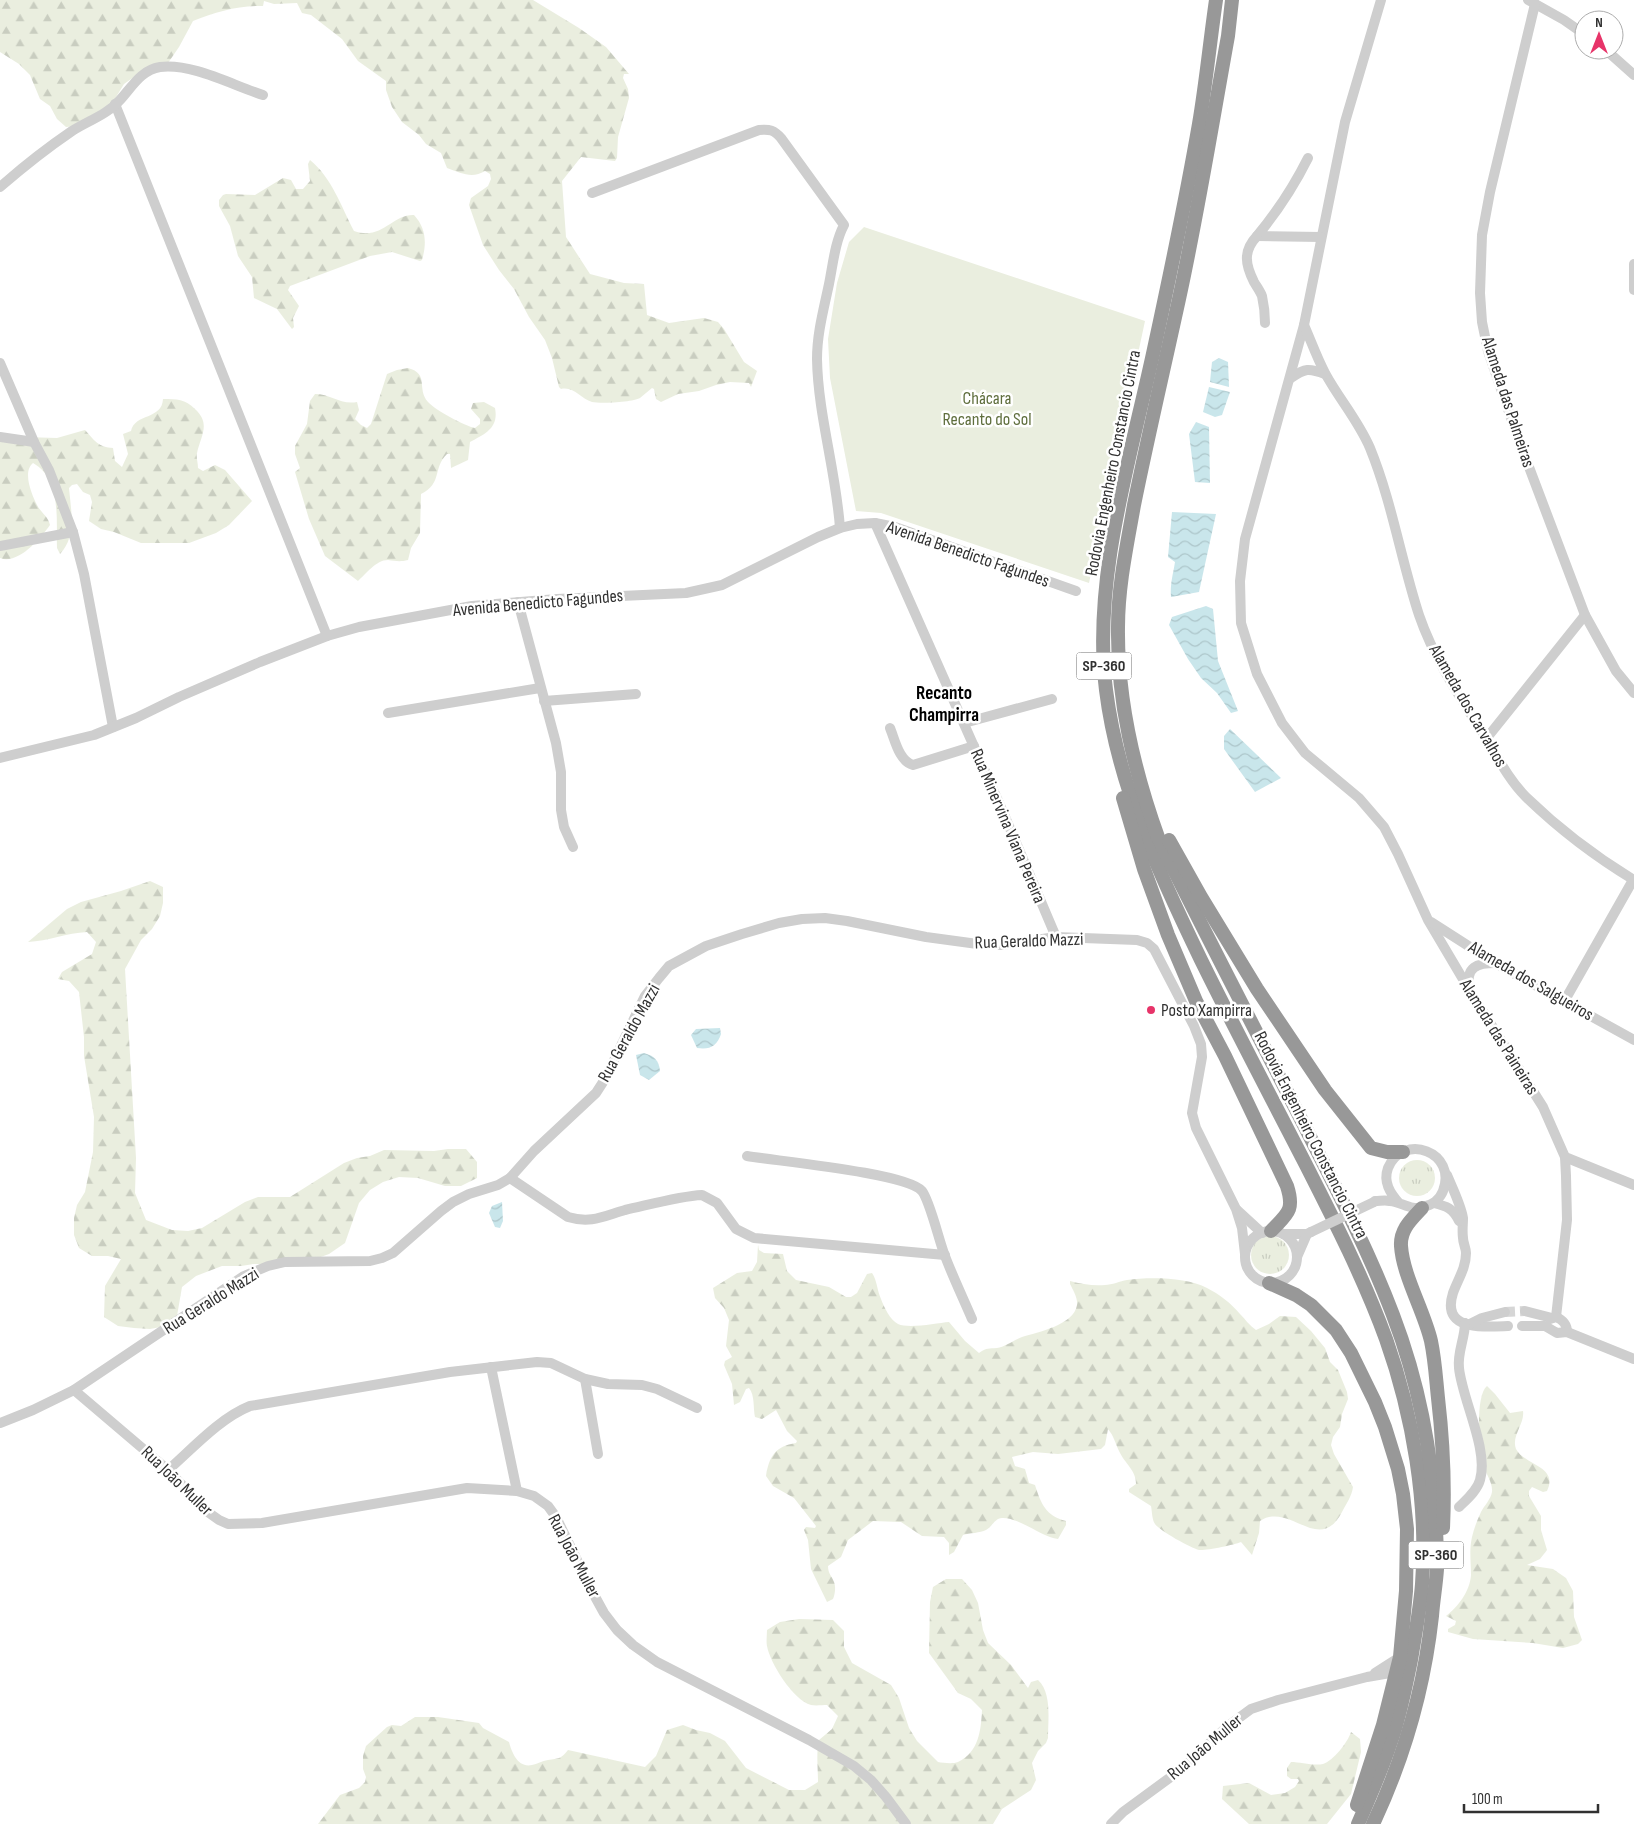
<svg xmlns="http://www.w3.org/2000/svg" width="1634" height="1824" font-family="'Sofia Sans Condensed',sans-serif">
<defs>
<pattern id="grass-tufts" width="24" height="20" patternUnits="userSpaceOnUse" patternTransform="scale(1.25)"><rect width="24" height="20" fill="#eaeedf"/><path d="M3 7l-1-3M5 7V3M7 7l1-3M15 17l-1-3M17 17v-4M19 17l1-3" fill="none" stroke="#c9cdc0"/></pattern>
<pattern id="forest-firs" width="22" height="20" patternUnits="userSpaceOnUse" patternTransform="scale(1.25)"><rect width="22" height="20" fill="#eaeedf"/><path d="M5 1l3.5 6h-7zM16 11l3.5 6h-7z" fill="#c9cdc0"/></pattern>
<pattern id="water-waves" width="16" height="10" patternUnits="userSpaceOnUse" patternTransform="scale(1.25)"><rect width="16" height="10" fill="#c9e6eb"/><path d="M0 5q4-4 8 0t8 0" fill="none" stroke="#adc6ca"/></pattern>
</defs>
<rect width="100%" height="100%" fill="#fff"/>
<g fill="url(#grass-tufts)">
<circle cx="1417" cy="1178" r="18"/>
<circle cx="1270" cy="1255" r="19"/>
</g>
<g fill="url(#forest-firs)">
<path d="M0,0H533L579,28L606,47L629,74H624L623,78L628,89L629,98L618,137L617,158L615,161L581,157L562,181L566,237L590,274L624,283L644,284L647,315L669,323L704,318L718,322L724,329L744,362L757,371L751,387L749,383L730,382L716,385L699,391L678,394L661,402L656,399L654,389L652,388C648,391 644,395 640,398C633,402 601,404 592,402C581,399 574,386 561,389L559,387L552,358L545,340L529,317L514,289L499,270L483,245L469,205L471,198L488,186L491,179L490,174L485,171C472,179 461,173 447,168L441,153L426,144L419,135L402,122L392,107L386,90V81L358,61L342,39L311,15L302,13L297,3L274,4L264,1L263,6C238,5 216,12 193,21L179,47L168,63L141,72L124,84L113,102L78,126L66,127L57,119L50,106L40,99L30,75L19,64L0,52Z"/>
<path d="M310,160C332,178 341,206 354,231C382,241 392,214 414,215C426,228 427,243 422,260L420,261L392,252L370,256L290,286L288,290L299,306L293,318L294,327L292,329L277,309L254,298L252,277L238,256L230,226L219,206V200L223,195L226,194L255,195L283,178L291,180L296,189H303L310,181L308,164Z"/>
<path d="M408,368C430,374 416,388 428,402C435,410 465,426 475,428L480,424V419L471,409L473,403L484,402L495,408C499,428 485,434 470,442L468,460L451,468L450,454H447C432,469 443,483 421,494L420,533L411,548L408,560C400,562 396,561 388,560C376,560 366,574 358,581L325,556L309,519L295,472L300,468L295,454V446L307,424L310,401L315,394C331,394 340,405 357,402L359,410L355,419L361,425L367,428L371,424L387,374L397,370Z"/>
<path d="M163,399C177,399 185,399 195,409C211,424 201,435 197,453C196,457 198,463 198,468L203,471L215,465L225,470L252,501L229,525L216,533L189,543H141L114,532L101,529L89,521L92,502L90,495L83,492L77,484L72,485L69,488C71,511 77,536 60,554L57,548C56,520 62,479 33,463C22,472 32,495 37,505C41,513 48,516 50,525C40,539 18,565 0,558V441L25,437L57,438L85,430C93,439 99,448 113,448L115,461L122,467L128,454L123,434L131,431C135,413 162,420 163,399Z"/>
<path d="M150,881L163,887V903L160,916L152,929L141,940L125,969L136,1158L135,1193L146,1220L172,1230L188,1231L202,1228L245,1202L258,1197H290L344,1163L357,1158L370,1156L384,1150L434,1151L448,1149H466L477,1162V1178L461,1186H445L418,1178L399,1177L383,1182L370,1190L359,1203L345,1243L329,1254L302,1264H254L241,1266H222L196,1276L182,1287L177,1316L166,1326L150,1329L134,1328L118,1326L104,1317L105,1286L121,1259L108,1256H92L79,1248L74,1235V1218L77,1205L85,1192L93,1152L94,1117L84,1056V1037L79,992L69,981L58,979L62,972L92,954L96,942L87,932C67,933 48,941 28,942L67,909L81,902L121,891Z"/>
<path d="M758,1245L759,1250L764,1253L783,1254L787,1271L796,1280L829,1287L846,1297H851L857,1293L867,1274L872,1273C877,1280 877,1290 881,1299C884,1307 890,1320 898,1324C909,1329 937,1323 949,1322L965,1341L979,1353C988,1347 988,1349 997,1348C1005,1347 1014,1340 1022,1337C1038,1332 1074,1325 1077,1305C1078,1298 1073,1290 1070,1284V1281C1081,1284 1093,1286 1105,1285C1112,1285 1120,1281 1127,1280C1149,1277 1187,1277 1207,1288C1219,1294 1231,1303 1240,1314C1246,1320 1249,1325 1256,1330L1269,1324L1280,1316L1296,1317L1311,1331L1325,1348L1330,1362L1338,1370L1347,1392L1348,1399L1342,1414L1340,1427L1333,1437L1331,1445L1334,1454L1353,1487C1352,1496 1346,1504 1342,1512C1319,1556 1290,1501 1260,1521L1259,1533L1252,1555L1241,1542C1234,1545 1205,1551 1199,1550C1191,1548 1160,1531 1155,1524C1152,1520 1152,1511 1151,1506L1129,1492V1489L1136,1484C1136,1470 1125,1464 1119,1451C1115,1443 1114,1436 1108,1429L1105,1445L1101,1449L1058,1454L1033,1452L1012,1457L1015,1466L1025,1469L1029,1483L1035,1485C1041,1504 1046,1516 1066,1521V1525L1058,1539C1041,1537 1019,1517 1002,1518C995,1518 992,1527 986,1530C980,1533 970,1533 963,1535L954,1552L949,1555V1543L944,1537L922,1536L901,1522L873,1521L848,1540L841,1557L828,1566C828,1574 832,1576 834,1582C836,1587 835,1594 833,1599L827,1602L811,1569L808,1540L804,1530L806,1527L815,1528L816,1526L794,1498L773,1486L766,1476C769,1457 775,1446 796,1443L797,1441L787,1431L776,1410L762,1419L755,1417C753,1408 755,1395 749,1388L746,1389L740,1402L734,1405L732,1384L724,1365L725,1361L732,1357L726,1346L729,1320L724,1308L715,1298L713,1288L737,1273L752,1271L757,1262Z"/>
<path d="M1487,1386L1495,1394L1510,1413L1523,1411C1525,1424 1511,1436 1516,1449C1524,1465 1559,1466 1547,1491L1543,1492L1532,1487L1529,1491V1496L1541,1516V1530L1547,1550L1540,1559L1527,1565L1553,1569L1566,1578L1573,1591L1574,1617L1582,1640L1578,1644L1563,1648L1533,1643L1473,1639L1448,1632V1629L1455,1625L1456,1621L1446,1616C1458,1607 1470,1591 1471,1575C1471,1562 1469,1550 1472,1537C1474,1529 1477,1520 1481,1512C1484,1506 1491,1499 1492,1492C1493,1482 1485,1473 1483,1464C1479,1448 1475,1396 1487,1386Z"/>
<path d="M946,1579H962L972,1590L978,1603L983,1630L988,1643L1011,1665L1028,1688L1031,1682L1038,1680C1052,1693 1048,1719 1048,1738L1046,1743L1038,1751L1032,1763L1036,1780L1031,1790L1002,1809L993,1824H318L340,1795L359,1788L365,1782L366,1777L363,1769V1756L366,1746L387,1727L392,1725L401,1726L415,1717H438L479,1723L483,1728L509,1742C512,1753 518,1768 532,1765C537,1764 542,1761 548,1760C559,1758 560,1760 568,1750L645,1767L656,1756L667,1730L683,1725L696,1730L710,1733L725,1741L746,1768L789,1790H805L818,1782C818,1767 816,1754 819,1740L832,1729L838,1716L827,1705C822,1705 816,1706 811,1705C793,1700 770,1663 767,1646C766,1641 767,1635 767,1630L780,1622L799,1619L833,1620L844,1631V1647L852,1663L891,1685L899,1698L909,1728L917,1741L938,1762C944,1763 953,1764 958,1762C979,1752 981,1730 982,1710L971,1699L958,1693L929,1653L930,1602L933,1587Z"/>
<path d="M1351,1732L1360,1739L1361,1752L1351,1794L1327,1824H1249L1222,1799L1223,1786L1249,1783L1271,1795L1285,1793L1295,1787L1299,1781L1298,1779H1291L1287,1776V1768L1291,1762C1300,1762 1314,1766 1323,1764C1333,1761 1348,1742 1351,1732Z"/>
</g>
<path fill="#eaeedf" d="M864,227L1145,321L1089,583L881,513L856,511L830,378L828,339L837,283L849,242Z"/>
<g fill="url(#water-waves)">
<path d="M1219,358L1228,362L1229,387L1210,382L1212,362Z"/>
<path d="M1209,387L1230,392L1222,415L1215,417L1203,412Z"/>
<path d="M1196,422L1209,427L1210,483L1195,482L1189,434Z"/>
<path d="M1172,512L1216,514L1199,592L1171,597C1170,583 1173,575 1175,562L1168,557Z"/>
<path d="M1206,606L1213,609L1218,661L1238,711L1231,713L1217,693L1201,678L1188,659L1169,625L1172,617Z"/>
<path d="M1230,729L1281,778L1255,792L1224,749V736Z"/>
<path d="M720,1028L721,1034C717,1046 710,1050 697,1048L691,1035L696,1029Z"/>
<path d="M644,1053C654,1056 659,1060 660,1071L649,1080L640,1075L636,1055Z"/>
<path d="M502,1202L503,1221L500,1228L495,1227L489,1213L492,1206Z"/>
</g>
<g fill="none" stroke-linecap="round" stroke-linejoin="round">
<path stroke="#d6d6d6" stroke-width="10" stroke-dasharray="10 5" stroke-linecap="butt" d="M1505,1312L1525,1311"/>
<g stroke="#cecece" stroke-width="10">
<path d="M1381,0L1345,122L1304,325L1245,539L1240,581L1241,623L1257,674L1282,723L1305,753L1359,798L1384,827L1398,854L1428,920L1470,991L1543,1107L1565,1157L1566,1176L1567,1220L1556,1317"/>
<path d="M1528,0L1564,20L1584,34"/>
<path d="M1535,4L1490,192L1482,235L1480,293L1482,322L1488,351L1518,438L1585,615L1616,671L1634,693"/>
<path d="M1606,50L1634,75"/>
<path d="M115,104L327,636"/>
<path d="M1308,158C1294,186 1277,212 1257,236L1321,237"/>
<path d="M0,187C23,167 47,148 72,131C88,121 108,114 120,100C132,87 141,70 160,67C192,63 232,85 263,95"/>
<path d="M592,193L759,130C770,129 774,130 781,138L844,225C835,242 833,264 829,284C824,308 817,333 817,359C818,415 836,471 840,528"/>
<path d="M1257,236C1243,251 1245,264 1254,282C1257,287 1260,291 1262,296C1264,305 1265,314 1265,323"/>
<path d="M1634,264V290"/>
<path d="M1304,325C1311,341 1317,358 1325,373C1339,399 1358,420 1370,448C1392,502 1401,560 1419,615C1434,659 1461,699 1486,738C1498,758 1509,780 1526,797C1558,828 1596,857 1634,880"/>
<path d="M0,363L34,442L49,470L73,532L84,574L113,727"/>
<path d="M1291,378C1305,368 1309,368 1325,374"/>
<path d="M0,437L34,442"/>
<path d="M875,523L1003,812L1056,937"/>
<path d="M0,546L73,532"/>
<path d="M518,602L556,743L561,772V810L564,827L573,847"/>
<path d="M544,701L636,694"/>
<path d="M388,713L540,688"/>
<path d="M964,723L1052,699"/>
<path d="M890,728C895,740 899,761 913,765L974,746"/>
<path d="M1486,739L1585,615"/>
<path d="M0,758L94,735L136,718L179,697L260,662L327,636L359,627L472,606L557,599L686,593L722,585L818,537L840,528L857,524L875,523L895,527L1076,591"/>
<path d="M1431,922L1495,963L1634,1040"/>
<path d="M1469,987C1466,967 1477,963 1495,963"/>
<path d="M1565,1000L1633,880"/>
<path d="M747,1156C776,1161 907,1173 922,1191C930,1201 939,1241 945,1256C953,1277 963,1298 972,1319"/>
<path d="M1565,1157L1634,1185"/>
<path d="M1447,1175C1452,1187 1461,1205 1463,1218C1463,1225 1462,1231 1463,1238C1463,1243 1466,1248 1466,1253C1466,1268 1458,1279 1453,1293C1441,1331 1483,1327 1508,1326"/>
<path d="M510,1178L568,1217C591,1224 604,1216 625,1210C648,1205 680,1196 702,1195L717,1203L736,1229L754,1238L945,1255"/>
<path d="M1375,1201C1380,1201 1385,1200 1390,1201C1402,1202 1411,1211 1423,1207C1432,1205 1440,1199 1443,1191C1458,1152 1403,1132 1388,1168C1383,1182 1390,1193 1399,1203"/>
<path d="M1434,1203C1446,1206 1453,1208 1459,1221"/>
<path d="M1237,1210L1262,1233"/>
<circle cx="1271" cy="1257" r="26"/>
<path d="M1283,1234H1307L1311,1232"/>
<path d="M1297,1257L1307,1234"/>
<path d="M1525,1311L1552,1318"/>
<path d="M1550,1319L1556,1317C1563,1320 1567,1324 1567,1332"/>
<path d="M1470,1324L1482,1318L1505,1312"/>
<path d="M1522,1326H1545L1557,1333L1567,1332L1634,1359"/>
<path d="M491,1367L517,1491"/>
<path d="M585,1379L598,1454"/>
<path d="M74,1390L168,1470L205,1510L219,1520L228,1524L262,1523L467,1488L517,1491L534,1496L548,1506L556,1517L593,1593L604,1613L617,1630L633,1645L657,1662L809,1740L854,1766L871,1780L886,1797L906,1824"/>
<path d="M0,1423L33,1410L74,1390L244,1276L268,1266L285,1262L370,1261L382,1258L393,1253L441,1211L453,1202L469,1194L498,1185L510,1178L534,1151L596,1093L605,1079L645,996L659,978L669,966L706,946L742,934L779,923L802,919L825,918L847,921L926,937L985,945H1002L1056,937L1137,940L1147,943L1154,949L1194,1026L1201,1044L1202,1057L1192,1113L1196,1128L1236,1209L1242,1228L1245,1254"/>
<path d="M168,1470C193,1448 220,1418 250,1406L450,1372L537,1362L551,1363L585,1379L608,1384L642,1385L657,1389L697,1408"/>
<path d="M1459,1507C1466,1500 1477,1491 1480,1480C1489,1450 1462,1399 1459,1368C1457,1353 1465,1338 1465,1323"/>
<path d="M1375,1673L1400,1657"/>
<path d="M1111,1824L1123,1812L1183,1768L1228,1726L1251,1709L1278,1700L1367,1677L1390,1673L1396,1676"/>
</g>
<g stroke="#989898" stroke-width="14">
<path d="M1216,0C1210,41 1206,83 1199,124C1186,199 1170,275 1154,349C1131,457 1092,579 1106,690C1118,786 1159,873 1201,960C1235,1029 1271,1097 1306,1165C1335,1222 1364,1279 1386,1339C1413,1415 1428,1504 1422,1584C1420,1610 1415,1635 1411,1660C1405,1689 1400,1717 1390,1744C1381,1772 1369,1798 1358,1824"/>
<path d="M1232,0L1228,36C1212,124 1198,212 1179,299C1164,368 1148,436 1134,505C1127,545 1118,586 1118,627C1117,701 1134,771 1159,840C1206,935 1255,1029 1303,1123C1335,1186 1368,1249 1393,1315C1424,1396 1437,1483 1437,1569C1436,1585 1433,1601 1432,1616C1424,1689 1404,1758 1373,1824"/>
<path d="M1123,798L1144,869L1168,935L1196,1001L1225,1056L1287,1186C1295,1211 1287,1214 1271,1231"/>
<path d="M1169,840L1201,897L1257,989L1325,1090L1371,1148L1387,1152H1403"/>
<path d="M1422,1208C1412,1219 1400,1229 1401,1246C1403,1276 1424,1311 1431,1341C1435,1360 1436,1379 1438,1398C1443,1441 1445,1485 1443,1528"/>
<path d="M1269,1283L1296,1295L1311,1305L1336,1330L1351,1353L1375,1402L1385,1427L1398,1469L1403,1494L1407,1529L1406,1591L1400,1657L1383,1725L1357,1805"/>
</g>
<path stroke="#cecece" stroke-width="10" d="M1311,1232L1374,1202"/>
</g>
<circle fill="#e73469" stroke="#fff" stroke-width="2" cx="1151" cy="1010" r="5"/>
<g text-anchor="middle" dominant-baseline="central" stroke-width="5" stroke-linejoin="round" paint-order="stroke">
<g fill="#fff" stroke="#6f6f6f" stroke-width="1">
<rect x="1076.5" y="652.5" width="55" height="27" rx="4"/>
<rect x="1408.5" y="1541.5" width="55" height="27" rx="4"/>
</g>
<g font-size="16" font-weight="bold" fill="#313131">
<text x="1104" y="666">SP-360</text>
<text x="1436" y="1555">SP-360</text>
</g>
<g font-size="18" fill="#5f6e3d" stroke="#fff">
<text x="987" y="398">Chácara<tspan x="987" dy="21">Recanto do Sol</tspan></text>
</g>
<g font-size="18" fill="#313131" stroke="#fff">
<text transform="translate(1508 402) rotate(72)">Alameda das Palmeiras</text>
<text transform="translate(1113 463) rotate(-79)">Rodovia Engenheiro Constancio Cintra</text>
<text transform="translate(968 554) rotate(19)">Avenida Benedicto Fagundes</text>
<text transform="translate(538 603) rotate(-5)">Avenida Benedicto Fagundes</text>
<text transform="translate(1468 706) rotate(60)">Alameda dos Carvalhos</text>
<text transform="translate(1008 826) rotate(67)">Rua Minervina Viana Pereira</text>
<text transform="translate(1029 941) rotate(-2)">Rua Geraldo Mazzi</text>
<text transform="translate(1531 981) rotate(30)">Alameda dos Salgueiros</text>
<text transform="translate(629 1033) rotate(-61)">Rua Geraldo Mazzi</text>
<text transform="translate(1499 1037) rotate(58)">Alameda das Paineiras</text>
<text transform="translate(1311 1135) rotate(63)">Rodovia Engenheiro Constancio Cintra</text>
<text transform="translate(211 1301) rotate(-32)">Rua Geraldo Mazzi</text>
<text transform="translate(177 1481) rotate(44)">Rua João Muller</text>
<text transform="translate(574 1556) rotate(62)">Rua João Muller</text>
<text transform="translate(1205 1747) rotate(-40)">Rua João Muller</text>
</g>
<g font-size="18" fill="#313131" stroke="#fff" text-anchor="start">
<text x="1161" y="1010">Posto Xampirra</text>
</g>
<g font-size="19" font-weight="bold" fill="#000" stroke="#fff">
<text x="944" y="693">Recanto<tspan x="944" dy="22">Champirra</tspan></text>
</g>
</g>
<g transform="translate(1599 35)"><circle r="24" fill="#ffffff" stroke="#adadad"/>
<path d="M0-4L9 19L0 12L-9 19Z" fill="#e73469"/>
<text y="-8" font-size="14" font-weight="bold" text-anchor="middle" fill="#313131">N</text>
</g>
<path d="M1464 1804v8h134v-8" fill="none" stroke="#313131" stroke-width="2.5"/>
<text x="1472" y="1804" font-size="15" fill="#313131" stroke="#ffffff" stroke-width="4" paint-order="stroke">100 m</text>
</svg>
